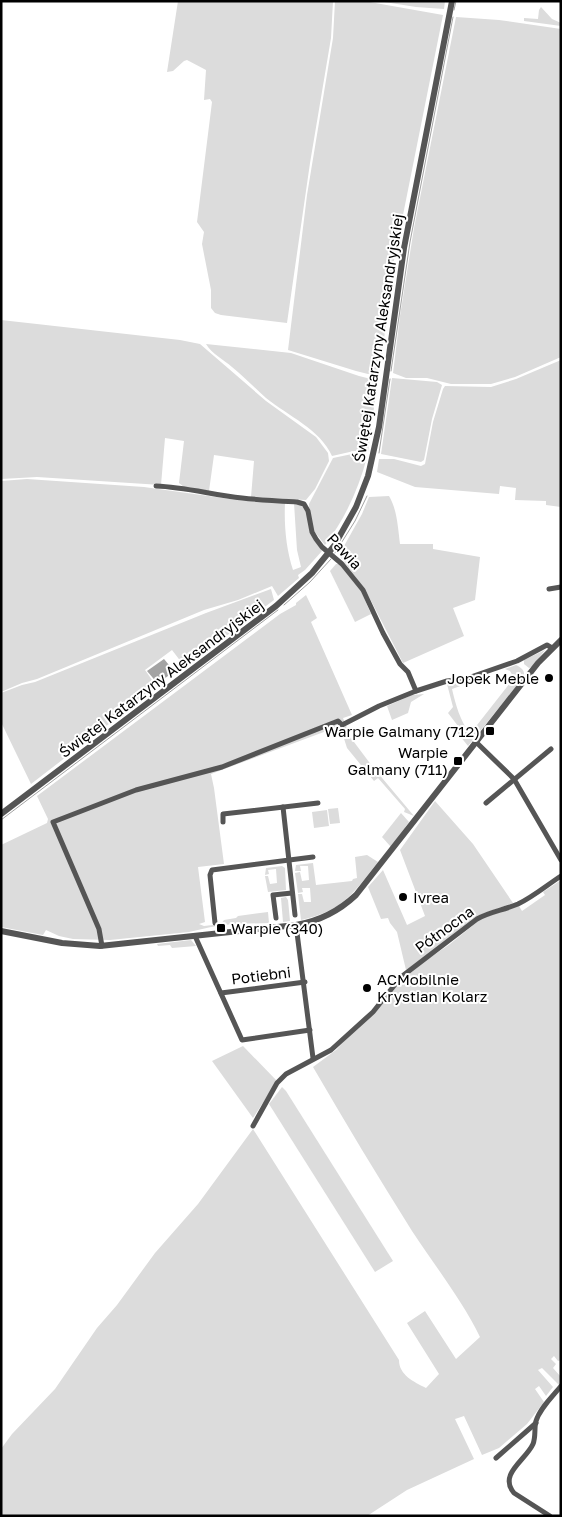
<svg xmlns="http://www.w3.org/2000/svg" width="562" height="1517" font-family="'Golos Text',sans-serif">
<rect width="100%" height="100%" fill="#fff"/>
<g fill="#dcdcdc">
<path d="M178,1H333L331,38L310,163L287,323L221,315L215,313L211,308V290L202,244L204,232L197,222L212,102L210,99L204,100L206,70L187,60L184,61L173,71L167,72Z"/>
<path d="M335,1H364L443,15L394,260L380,371L368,374L356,371L288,350L307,195L333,38Z"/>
<path d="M378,1H445L444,9L416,7Z"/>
<path d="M541,7L552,19L561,23V26L524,21V18L538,19L539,10Z"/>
<path d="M456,17L499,20L561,29V357L515,377L491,384H451L427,378H406L393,373L400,316L414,228Z"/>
<path d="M1,320L180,340L200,344L266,401L316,437L328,453L329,461L315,489L306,500L251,497L254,461L214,455L209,491L184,487L179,483L184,441L165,438L161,485L37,477L1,479Z"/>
<path d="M206,344L291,353L359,376L367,378H378L368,452L354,451L332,456C320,429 288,416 266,398C255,388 244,377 232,367C224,360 211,353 206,344Z"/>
<path d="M561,360V507L546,505V501L515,500L516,488L500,486L499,494L415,487L377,472L379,459H394L421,466L425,464L433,422L443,389L445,386L491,387L516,379Z"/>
<path d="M392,378L437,382L442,385L432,419L424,460L421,462L381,454Z"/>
<path d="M357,453L367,457C359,488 345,519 325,545L314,531L310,521L309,504L333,458Z"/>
<path d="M27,479L144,487L237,500L285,503C284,525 286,549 293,570L301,567L297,550L294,503L305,506L312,534L322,551L305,570L298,575L299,578L278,596L272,586L238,600L204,610L37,679L22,683L1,692V481Z"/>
<path d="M389,496C397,509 398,528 400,544H433V549L480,557L475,600L453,608L464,636L403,663L366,591L339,555L362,514L369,497Z"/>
<path d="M336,564H339L361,591L371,614L355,622L330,571Z"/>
<path d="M271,589L274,600L185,667L172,650L145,670L157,687L31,784L1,722V693L22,685L35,682L206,613Z"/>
<path d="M306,595L317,618L311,622L352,715L343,718L351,738L372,766L414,816L404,812L405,809L378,778L374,781L347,748L340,726L211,774L214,788L224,864L198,867L205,922L199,924L204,926L221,924L224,920L236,918L238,916L268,912L269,923L232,924L211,927L189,932L110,940L73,939L59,936L46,930L43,935L1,927V845L47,823L48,819L37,796L280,614L296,605V603Z"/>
<path d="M545,650L532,667L529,668L524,664V660Z"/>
<path d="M516,665C522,668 526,671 523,678L468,746L456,731L458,726L448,713L453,707L447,684L465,681L466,684L452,689C456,706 460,720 470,734L514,678L510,671L505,669Z"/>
<path d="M424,694L411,702L408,713L392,720L387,706L412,695Z"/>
<path d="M435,801L473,844L513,903L477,916L451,938L406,970L397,932L390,923L388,918L381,919L368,887L383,870L407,925L425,916L400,850Z"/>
<path d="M338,808L340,823L330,824L328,809Z"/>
<path d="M327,810L329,826L314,828L312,812Z"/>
<path d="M401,813L409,822L391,847L382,837Z"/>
<path d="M367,855L378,862C353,894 342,911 301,920L298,894H302L304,902H311L310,888H302L303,892L298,893L295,873L300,872L302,881L309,880L308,866H300L301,871H295L296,865L313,863L316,885L352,881L353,879L357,878L355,857Z"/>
<path d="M282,866L285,868L286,890L268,892L265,876H268L270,884L277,883L276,869L268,870L269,874L265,875L266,868Z"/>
<path d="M561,880V1360L558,1361L554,1356L551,1359L556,1364L553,1368L561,1377V1383L559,1385L542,1368L538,1370L553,1387L546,1396L539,1386L535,1389L544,1402L527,1424L499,1448L482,1455L464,1416L455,1419L474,1459L407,1490L367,1516H1V1449L12,1434L55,1389L97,1328L117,1305L155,1253L198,1204L253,1129L399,1360C399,1375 414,1382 426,1388L439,1374L407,1323L425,1311L456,1359L480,1337C462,1300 435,1266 412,1231C378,1177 345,1122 313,1067L336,1050L399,982L412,970L450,944L482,918L516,907L519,906L522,911L545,895L543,892Z"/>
<path d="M286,897L288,900L290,921L283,922L281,898Z"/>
<path d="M191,940L196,946L172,948L170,945L158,946L157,944Z"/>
<path d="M243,1046L277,1081L253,1118L212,1061Z"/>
<path d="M282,1087L286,1091L393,1261L375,1272L269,1104Z"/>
</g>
<path fill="#a3a3a3" d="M164,659L174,671L158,684L147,671Z"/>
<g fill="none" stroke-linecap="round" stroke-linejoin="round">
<g stroke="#a3a3a3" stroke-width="1">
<path d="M454,10L456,1"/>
<path d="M391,371L410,242L453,17"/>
<path d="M379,453L390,379"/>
<path d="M335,553L355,521L367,496"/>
<path d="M284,605L310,582L331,559"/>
<path d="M1,820L278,610"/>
</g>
<g stroke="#555" stroke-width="5">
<path d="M156,486C185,487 213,495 242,498C260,500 279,501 297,502L304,504L308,511L312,532L316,539L322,547L342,564L363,590L383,633L400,664L408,672L416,691"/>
<path d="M549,589L561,587"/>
<path d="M476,742L514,779L561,860"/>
<path d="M486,803L551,749"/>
<path d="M283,807L295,915"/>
<path d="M223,822V814L318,803"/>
<path d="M276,918L273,895L292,893"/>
<path d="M215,923L210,875L212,870L313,857"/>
<path d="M296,925L313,1058"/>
<path d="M195,936L242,1040L310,1030"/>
<path d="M102,946L99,929L53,822L136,790L222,767L338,721L342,725L379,706L416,691L447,681L465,679L517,661L547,645L552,648"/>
<path d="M221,993L305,982"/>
<path d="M253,1126L277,1083L286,1074L331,1050L373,1012L401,977L477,919C489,912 504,910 518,904C533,897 547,885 561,876"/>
<path d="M496,1458L536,1423"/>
<path d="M550,1516L514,1493C498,1474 526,1460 533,1444C536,1437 534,1428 536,1421C540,1408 552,1397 561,1386"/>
</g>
<g stroke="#555" stroke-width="6">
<path d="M1,814L276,606L312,573L334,546L356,507L368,476L379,427L404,248L452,1"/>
<path d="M1,931L62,943L100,946L296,925C320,921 339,911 356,895L538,663L561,640"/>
</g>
</g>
<g fill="#000" stroke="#fff" stroke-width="2">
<circle cx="549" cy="678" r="5"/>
<rect x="485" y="726" width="10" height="10" rx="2.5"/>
<rect x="453" y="756" width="10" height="10" rx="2.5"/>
<circle cx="403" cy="897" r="5"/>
<rect x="216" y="923" width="10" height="10" rx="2.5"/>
<circle cx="367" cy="988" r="5"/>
</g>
<g text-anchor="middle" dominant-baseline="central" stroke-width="4" stroke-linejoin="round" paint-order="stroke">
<g font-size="15" fill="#000" stroke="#fff">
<text transform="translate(378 338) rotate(-81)">Świętej Katarzyny Aleksandryjskiej</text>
<text transform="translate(345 551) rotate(47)">Pawia</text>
<text transform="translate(161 678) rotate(-37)">Świętej Katarzyny Aleksandryjskiej</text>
<text transform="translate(444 929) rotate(-36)">Północna</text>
<text transform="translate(261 975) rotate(-7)">Potiebni</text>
</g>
<g font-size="15" fill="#000" stroke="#fff" text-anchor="end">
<text x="539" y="678">Jopek Meble</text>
<text x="480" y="731">Warpie Galmany (712)</text>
<text x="448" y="752">Warpie<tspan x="448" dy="17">Galmany (711)</tspan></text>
<text x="413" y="897" text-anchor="start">Ivrea</text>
<text x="231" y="928" text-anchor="start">Warpie (340)</text>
<text x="377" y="979" text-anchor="start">ACMobilnie<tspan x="377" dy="17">Krystian Kolarz</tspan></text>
</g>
</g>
<rect width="562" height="1517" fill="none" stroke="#000000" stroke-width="5"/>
</svg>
